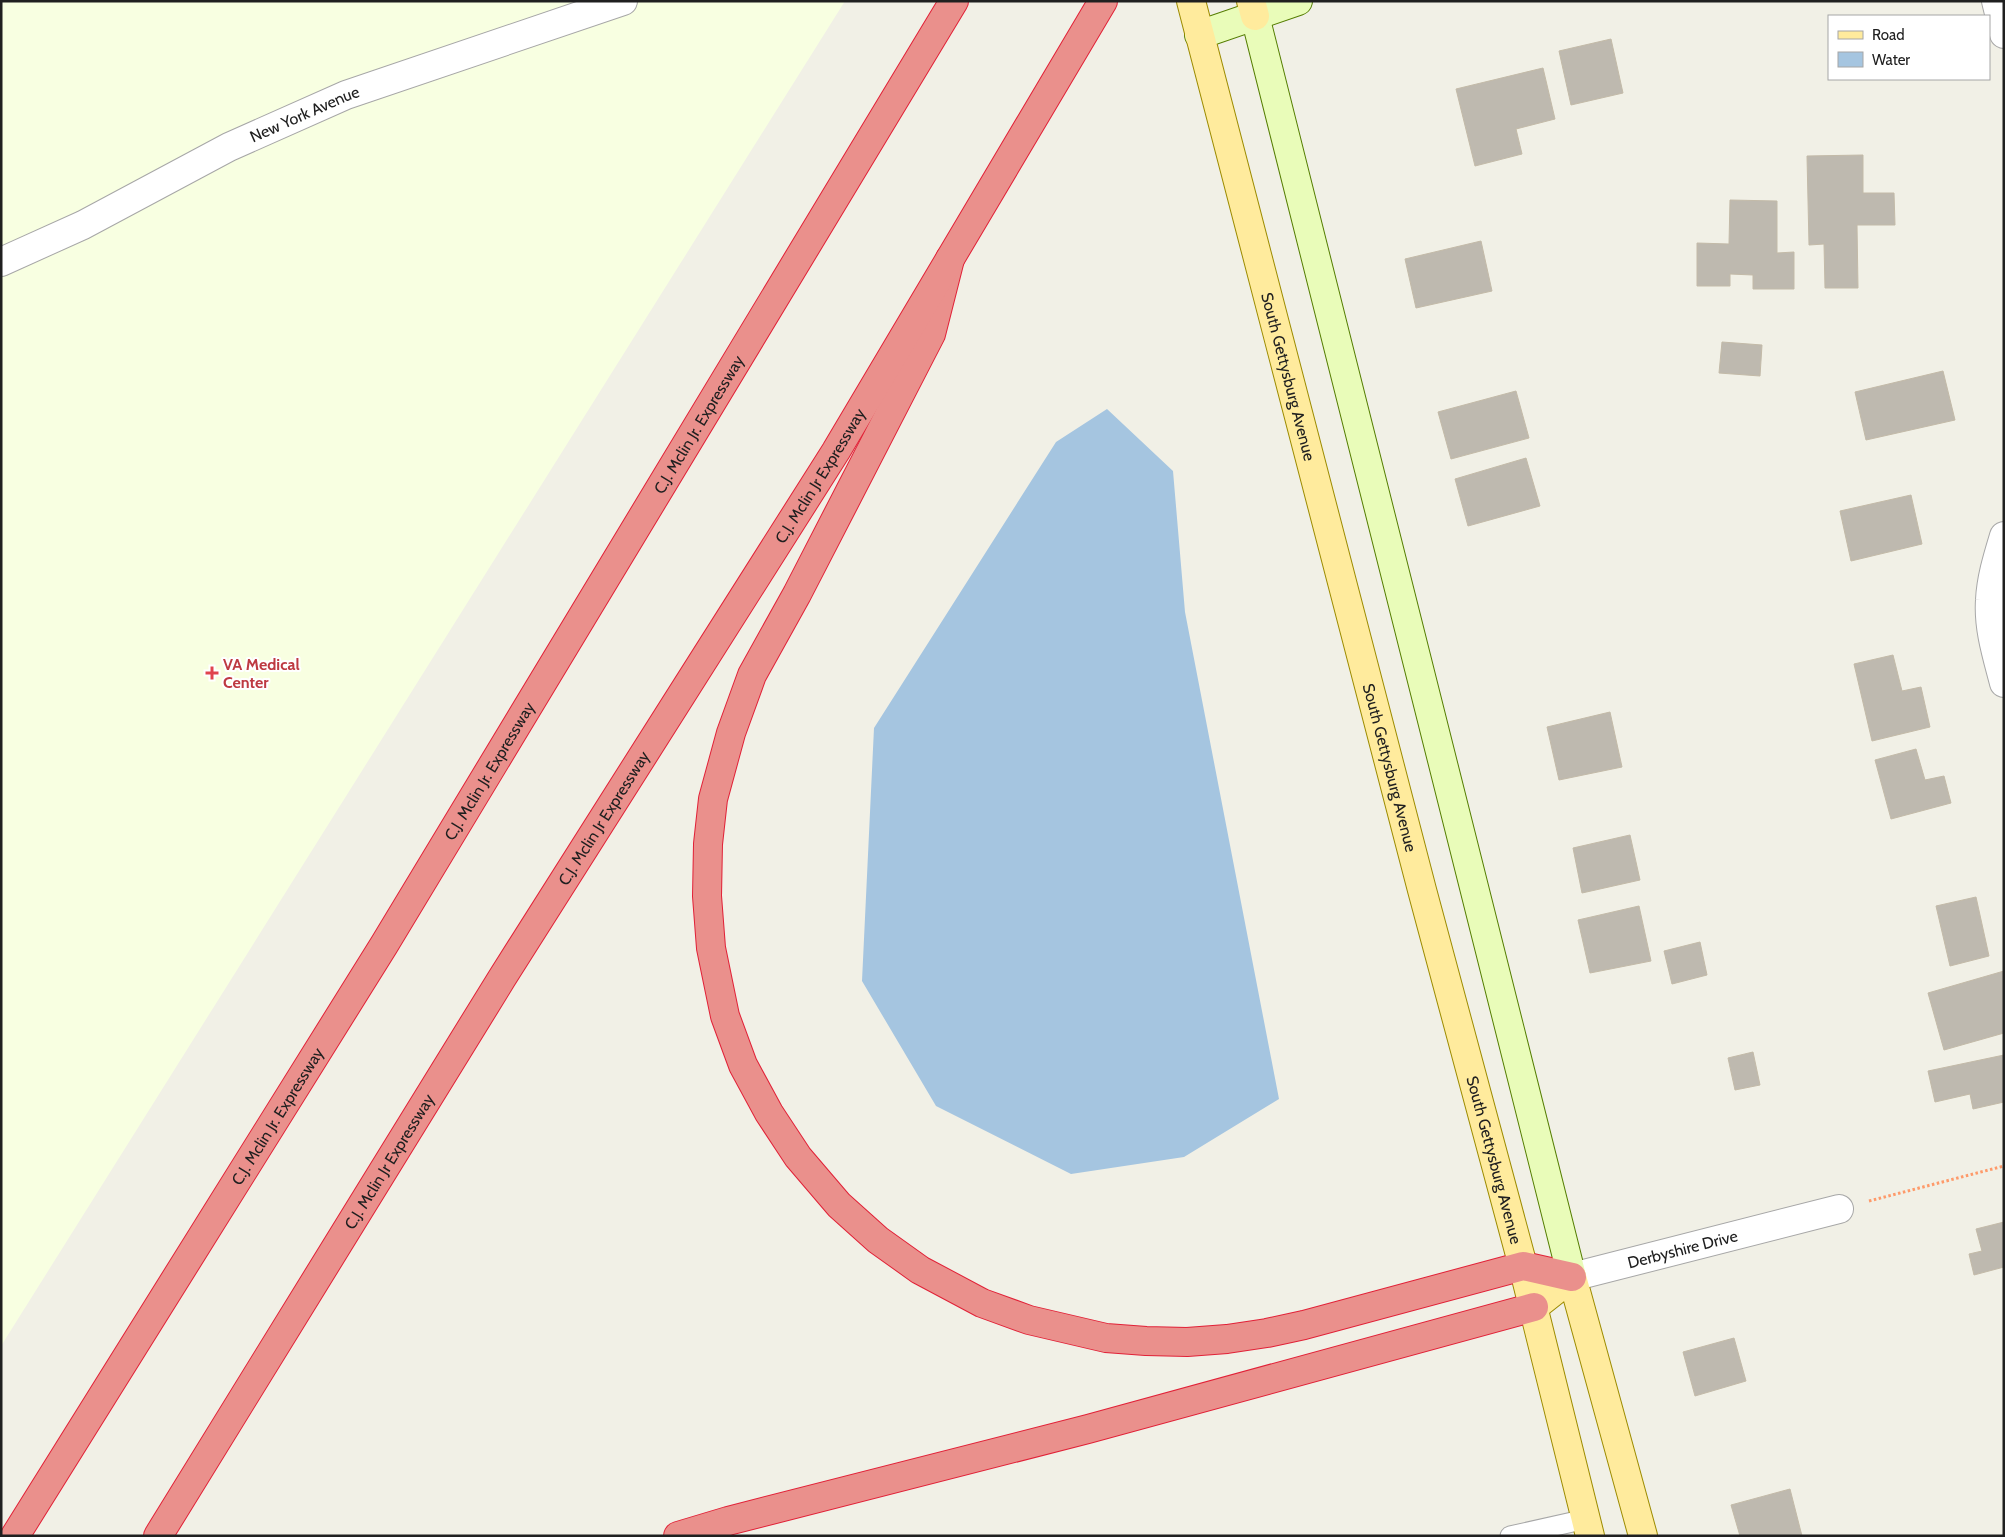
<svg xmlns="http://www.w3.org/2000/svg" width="2005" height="1537" font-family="Cabin,sans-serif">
<rect width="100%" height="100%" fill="#f1f0e6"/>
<path fill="#f8ffe1" d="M1,1H845L1,1346Z"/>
<path fill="#a5c5e0" d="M1107,409L1173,471L1185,612L1279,1099L1184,1157L1071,1174L936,1106L862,981L874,728L1056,442Z"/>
<g fill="#beb9af" stroke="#c3baa8">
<path d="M1611,39L1623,93L1571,105L1559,51Z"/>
<path d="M1543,68L1555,119L1516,129L1522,154L1475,166L1456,89Z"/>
<path d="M1863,155V193H1894L1895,225H1857L1858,288H1825L1824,244L1809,245L1807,156Z"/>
<path d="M1730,200L1777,201V253L1794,252V289H1753V275L1730,274V286H1697V243L1729,244Z"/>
<path d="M1481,241L1492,291L1416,308L1405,259Z"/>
<path d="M1722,342L1762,345L1760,376L1719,373Z"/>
<path d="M1943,371L1955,420L1866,440L1855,392Z"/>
<path d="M1516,391L1529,438L1451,459L1438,412Z"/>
<path d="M1526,458L1540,506L1468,526L1455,479Z"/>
<path d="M1911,495L1922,544L1851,561L1840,511Z"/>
<path d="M1893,655L1902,691L1921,687L1930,727L1872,741L1854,664Z"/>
<path d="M1610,712L1622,767L1559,780L1547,727Z"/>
<path d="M1916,749L1925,780L1944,776L1951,803L1891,819L1875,760Z"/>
<path d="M1630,835L1640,880L1582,893L1573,848Z"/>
<path d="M1976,897L1989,956L1950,966L1936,906Z"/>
<path d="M1639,906L1651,961L1590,973L1578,920Z"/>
<path d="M1700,942L1707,975L1672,984L1664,951Z"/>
<path d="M2004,971V1033L1944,1050L1928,993Z"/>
<path d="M1753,1052L1760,1085L1735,1090L1728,1058Z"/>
<path d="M2004,1055V1102L1973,1109L1970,1094L1935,1102L1928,1071Z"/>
<path d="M2004,1222V1267L1974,1275L1969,1254L1982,1251L1976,1229Z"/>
<path d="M1734,1338L1746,1381L1695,1396L1683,1352Z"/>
<path d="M1790,1489L1802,1536H1740L1731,1505Z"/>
</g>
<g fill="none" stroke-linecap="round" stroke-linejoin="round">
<defs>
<path id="lane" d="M1510,1536L1586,1519"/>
<g id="street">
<path d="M1996,1L2004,34"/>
<path id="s1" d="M1,262L83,225L229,147L346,95L623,1"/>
<path d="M2004,536C1998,556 1991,578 1990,600C1988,628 1997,656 2004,683"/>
<path id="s2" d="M1572,1277L1839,1209"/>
</g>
<g id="secondary">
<path d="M1255,16L1572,1277"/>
<path d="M1199,35L1298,1"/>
</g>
<g id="primary">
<path id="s3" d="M1191,1L1422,890L1523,1266L1590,1536"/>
<path d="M1251,1L1255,16"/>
<path d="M1534,1307L1572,1277L1643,1536"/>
</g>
<g id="highway">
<path d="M950,259L931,334L797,594L752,675L731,733L713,799L708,844L707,896L711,948L725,1016L743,1065L769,1113L798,1157L839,1205L878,1240L920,1270L982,1303L1029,1320L1106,1338L1146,1341L1187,1342L1227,1339L1267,1333L1304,1325L1523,1266L1572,1277"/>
<path id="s4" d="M15,1536L384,945L954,1"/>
<path id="s5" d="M158,1536L502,978L836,451L1103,1"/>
<path d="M678,1536L728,1521L1088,1429L1534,1307"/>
</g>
</defs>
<use href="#lane" stroke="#a7a7a7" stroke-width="21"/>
<use href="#street" stroke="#a7a7a7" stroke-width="30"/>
<use href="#secondary" stroke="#547d01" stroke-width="30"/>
<use href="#primary" stroke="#9c8b00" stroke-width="30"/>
<use href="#highway" stroke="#e12137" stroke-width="30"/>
<path stroke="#fe9a6a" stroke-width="3" stroke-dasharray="2.5 2.5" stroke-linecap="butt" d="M1869,1201L2004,1166"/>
<use href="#lane" stroke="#fff" stroke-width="19"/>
<use href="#street" stroke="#fff" stroke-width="28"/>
<use href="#secondary" stroke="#e9fcb9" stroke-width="28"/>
<use href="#primary" stroke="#ffeb9d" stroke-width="28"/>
<use href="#highway" stroke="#ea908c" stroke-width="28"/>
</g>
<path fill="#e0444e" stroke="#fff" stroke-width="2" d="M209.5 665.5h5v5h5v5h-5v5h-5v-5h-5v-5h5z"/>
<g text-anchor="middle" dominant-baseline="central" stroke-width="4" stroke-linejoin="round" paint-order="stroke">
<g font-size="16" fill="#202020" stroke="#fff">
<text stroke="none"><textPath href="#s1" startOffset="338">New York Avenue</textPath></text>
<text stroke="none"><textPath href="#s3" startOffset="388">South Gettysburg Avenue</textPath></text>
<text stroke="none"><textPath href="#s4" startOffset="1305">C.J. Mclin Jr. Expressway</textPath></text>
<text stroke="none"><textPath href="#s5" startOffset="1250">C.J. Mclin Jr Expressway</textPath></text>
<text stroke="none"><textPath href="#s3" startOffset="792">South Gettysburg Avenue</textPath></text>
<text stroke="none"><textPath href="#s4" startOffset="900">C.J. Mclin Jr. Expressway</textPath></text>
<text stroke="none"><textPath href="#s5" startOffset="845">C.J. Mclin Jr Expressway</textPath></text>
<text stroke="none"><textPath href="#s4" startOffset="495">C.J. Mclin Jr. Expressway</textPath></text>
<text stroke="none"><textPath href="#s3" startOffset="1198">South Gettysburg Avenue</textPath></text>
<text stroke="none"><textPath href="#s5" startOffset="440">C.J. Mclin Jr Expressway</textPath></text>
<text stroke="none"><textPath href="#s2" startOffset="114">Derbyshire Drive</textPath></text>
</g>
<g font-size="16" font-weight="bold" fill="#be3a42" stroke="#fff" text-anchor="start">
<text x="223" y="664">VA Medical<tspan x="223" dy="18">Center</tspan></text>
</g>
</g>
<rect width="2005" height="1537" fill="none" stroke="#202020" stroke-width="5"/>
<rect x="1828" y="15" width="162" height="65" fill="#ffffff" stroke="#a6a6a6"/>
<rect x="1838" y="31" width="25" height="8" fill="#ffeb9d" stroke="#a6a6a6"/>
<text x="1872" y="40" font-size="15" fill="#202020">Road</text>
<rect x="1838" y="52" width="25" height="15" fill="#a5c5e0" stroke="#a6a6a6"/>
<text x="1872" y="65" font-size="15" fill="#202020">Water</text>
</svg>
